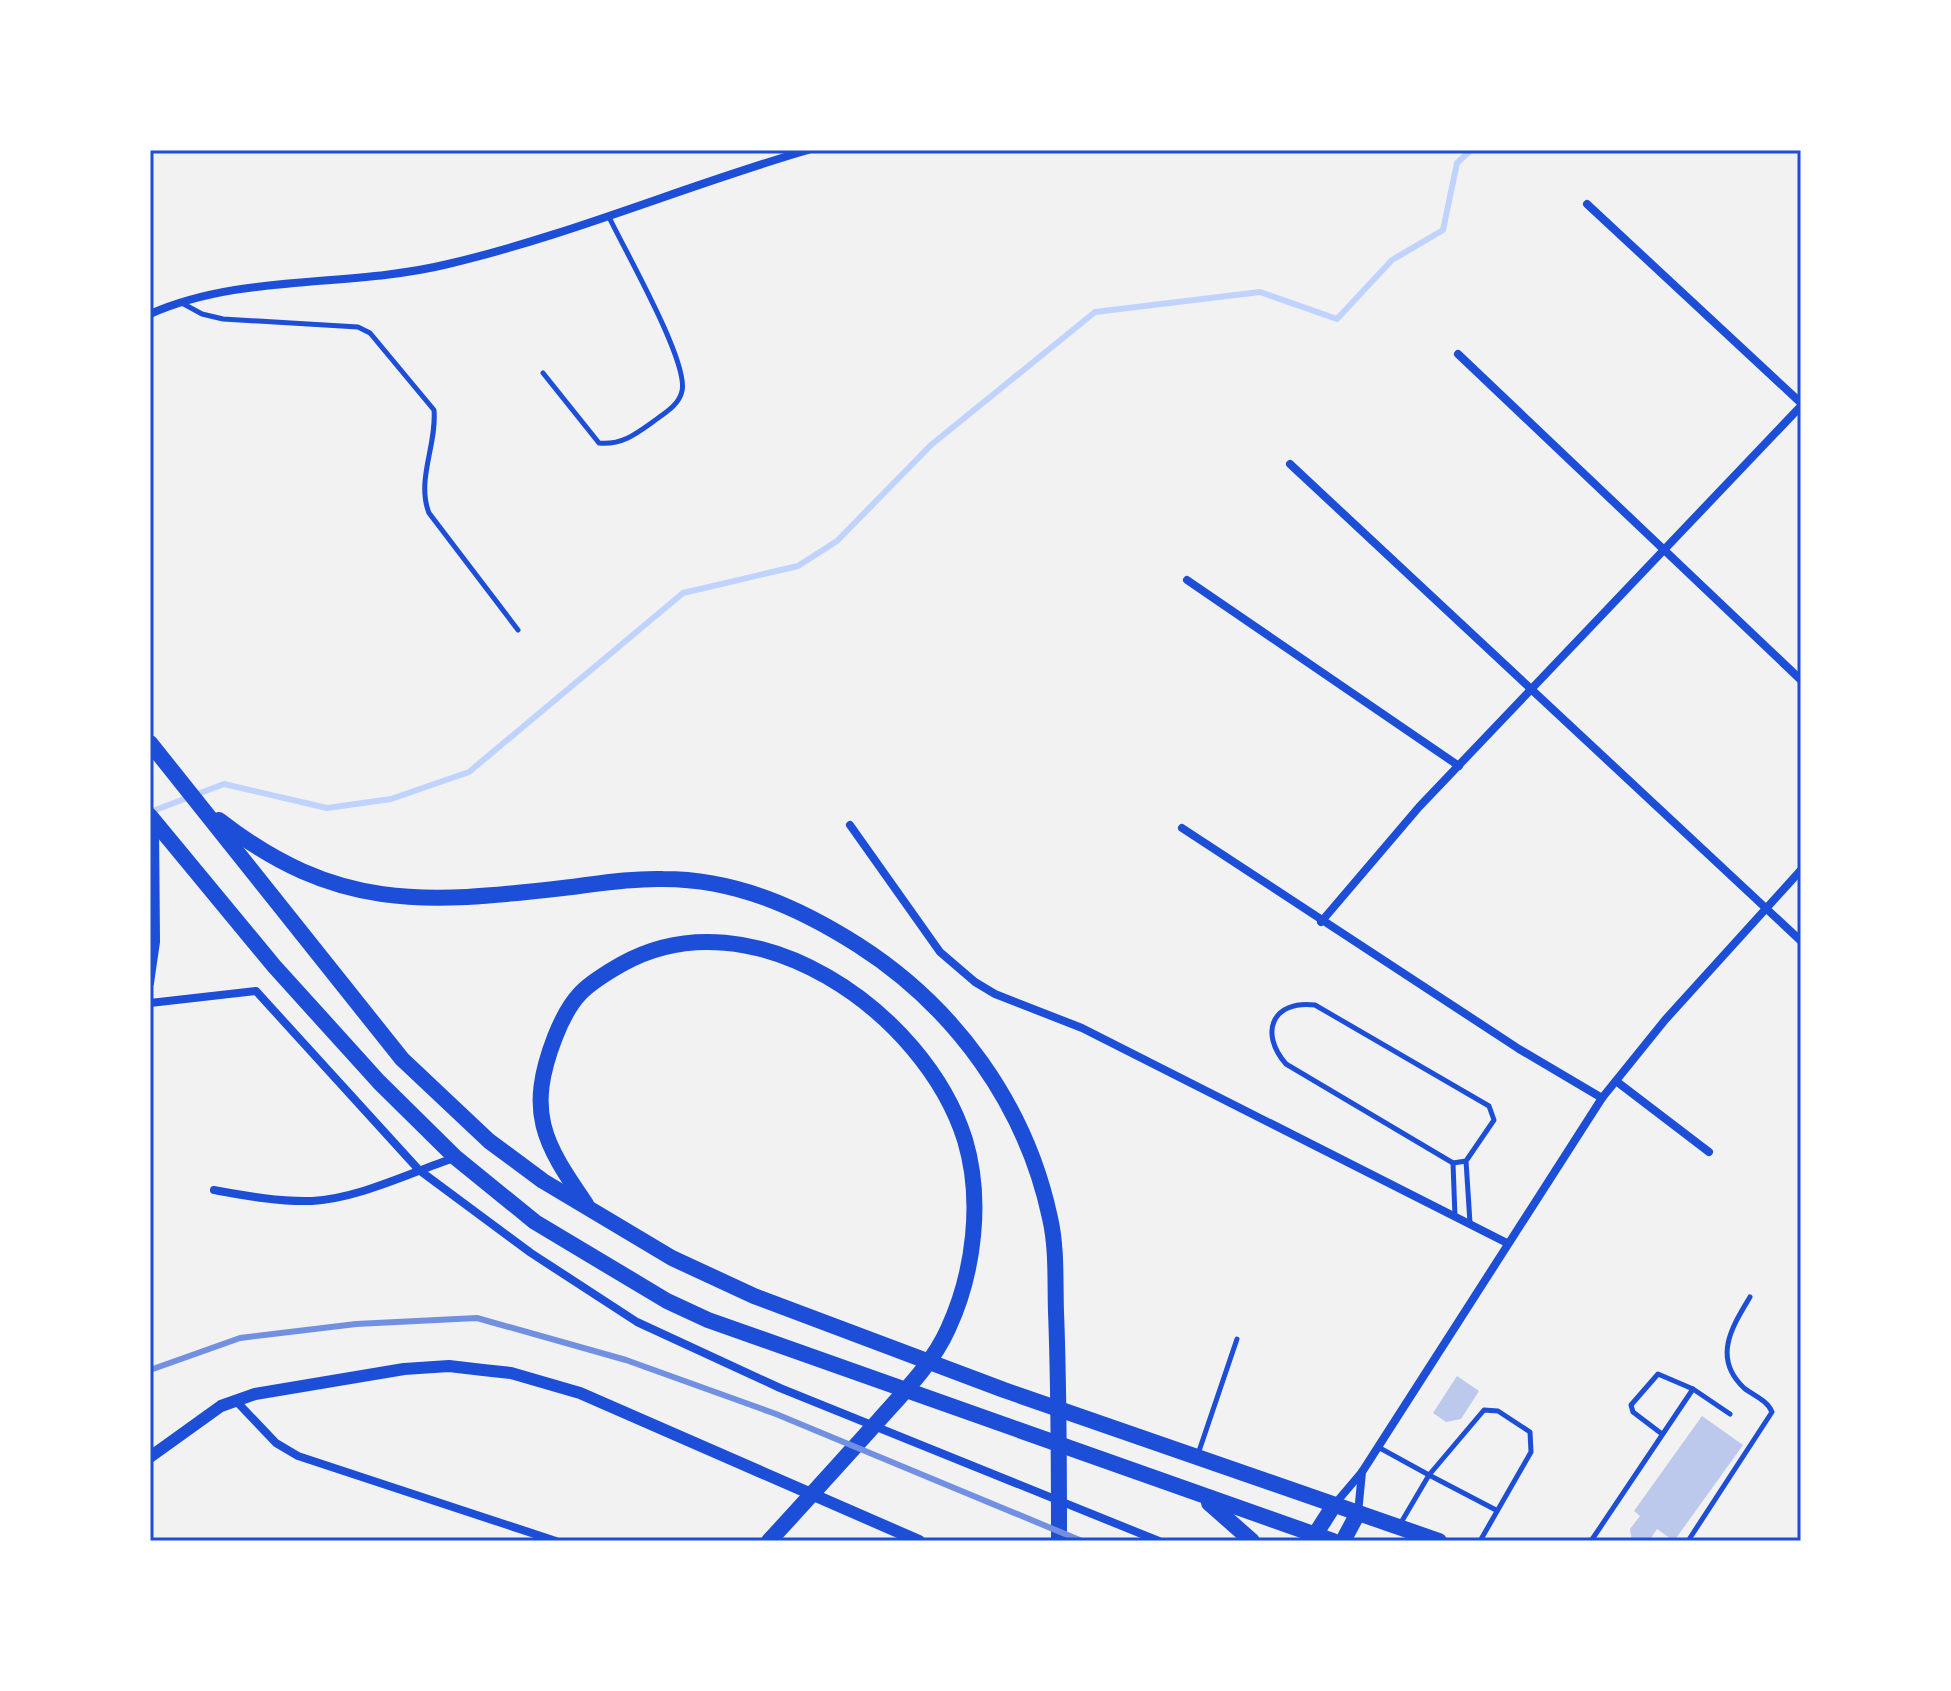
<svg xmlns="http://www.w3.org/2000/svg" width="1951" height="1691" font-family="'Archivo Narrow',sans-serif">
<rect width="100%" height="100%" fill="#f2f2f2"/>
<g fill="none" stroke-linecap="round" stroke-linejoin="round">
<path stroke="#bfd3fe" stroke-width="6" d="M150,812L224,784L327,808L391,799L469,772L683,593L798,566L837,541L931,445L1095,312L1260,292L1337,319L1392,260L1443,230L1457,163L1471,150"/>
</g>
<g fill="#bdc9ec">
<path d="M1457,1376L1479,1391L1461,1419L1446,1422L1433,1413Z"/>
<path d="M1702,1416L1743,1445L1674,1541L1657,1529L1649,1541H1632L1630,1529L1640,1516L1634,1511Z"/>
</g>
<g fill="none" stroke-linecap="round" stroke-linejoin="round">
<g stroke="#1d4ed8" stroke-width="5">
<path d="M180,302L202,314L223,319L358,327L370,333L434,410C437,445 416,480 429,513L518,630"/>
<path d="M543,373L599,443C622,445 636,434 654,421C665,413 679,405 682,391C689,362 624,249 609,217"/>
<path d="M1466,1161L1453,1163L1286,1064C1259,1033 1272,1000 1315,1005L1489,1106L1494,1120L1466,1161L1470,1223"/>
<path d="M1453,1163L1455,1217"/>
<path d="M1662,1434L1633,1412L1631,1405L1658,1374L1693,1389L1730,1414"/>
<path d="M1378,1447L1429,1475L1484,1410L1498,1411L1530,1432L1531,1452L1480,1541"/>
<path d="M1198,1454L1237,1339"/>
<path d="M1399,1526L1429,1475L1496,1510"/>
<path d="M1591,1541L1693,1389"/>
<path d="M1688,1541L1772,1412C1767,1400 1754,1396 1744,1388C1712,1358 1732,1327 1750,1297"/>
</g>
<g stroke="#1d4ed8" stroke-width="8">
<path d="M1587,204L1801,403"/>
<path d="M150,314C242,273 350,288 448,264C571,235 687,185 808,150"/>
<path d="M1458,354L1801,680"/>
<path d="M1290,464L1801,941"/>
<path d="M1187,580L1459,766"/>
<path d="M850,825L940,952L975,982L995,994L1082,1028L1507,1243"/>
<path d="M1182,828L1519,1049L1602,1098"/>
<path d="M1321,922L1419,807L1801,406"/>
<path d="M150,983L156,942L155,824"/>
<path d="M150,1003L256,991L419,1170L531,1253L637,1322L780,1388L1159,1541"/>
<path d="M1616,1081L1709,1152"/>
<path d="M214,1190C247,1196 279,1202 312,1201C360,1198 409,1173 454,1158"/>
<path d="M237,1402L276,1443L298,1456L556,1541"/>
<path d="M1334,1505L1362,1472L1602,1098L1665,1020L1801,870"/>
<path d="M1358,1513L1362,1472"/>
</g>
<path stroke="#1d4ed8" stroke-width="12" d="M150,1457L221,1406L255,1394L404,1369L449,1366L483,1370L511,1373L580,1393L919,1541"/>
<g stroke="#1d4ed8" stroke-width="16">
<path d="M150,743L402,1059L489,1141L543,1181L672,1258L754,1296L1004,1390L1439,1541"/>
<path d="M150,816L274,966L379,1082L455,1157L535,1222L667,1301L708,1320L1333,1541"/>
<path d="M219,820C336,911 423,904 563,888C596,884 630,878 663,879C735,879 798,907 858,945C955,1007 1026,1105 1050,1218C1057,1248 1055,1282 1056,1312C1059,1388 1059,1465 1059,1541"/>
<path d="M586,1204C543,1142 526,1112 555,1037C571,996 585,985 622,964C752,891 925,1012 965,1140C983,1200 974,1273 948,1329C933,1363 903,1393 879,1420C842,1461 806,1501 769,1541"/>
<path d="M1209,1503L1252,1541"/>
<path d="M1311,1541L1334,1505"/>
<path d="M1343,1541L1358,1513"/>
</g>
<path stroke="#7290e2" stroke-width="6" d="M150,1370L240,1338L356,1324L477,1318L626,1360L776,1414L1082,1541"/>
</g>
<rect width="1951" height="1691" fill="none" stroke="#ffffff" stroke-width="304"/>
<rect x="152" y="152" width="1647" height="1387" fill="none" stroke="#1d4ed8" stroke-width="3"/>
</svg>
